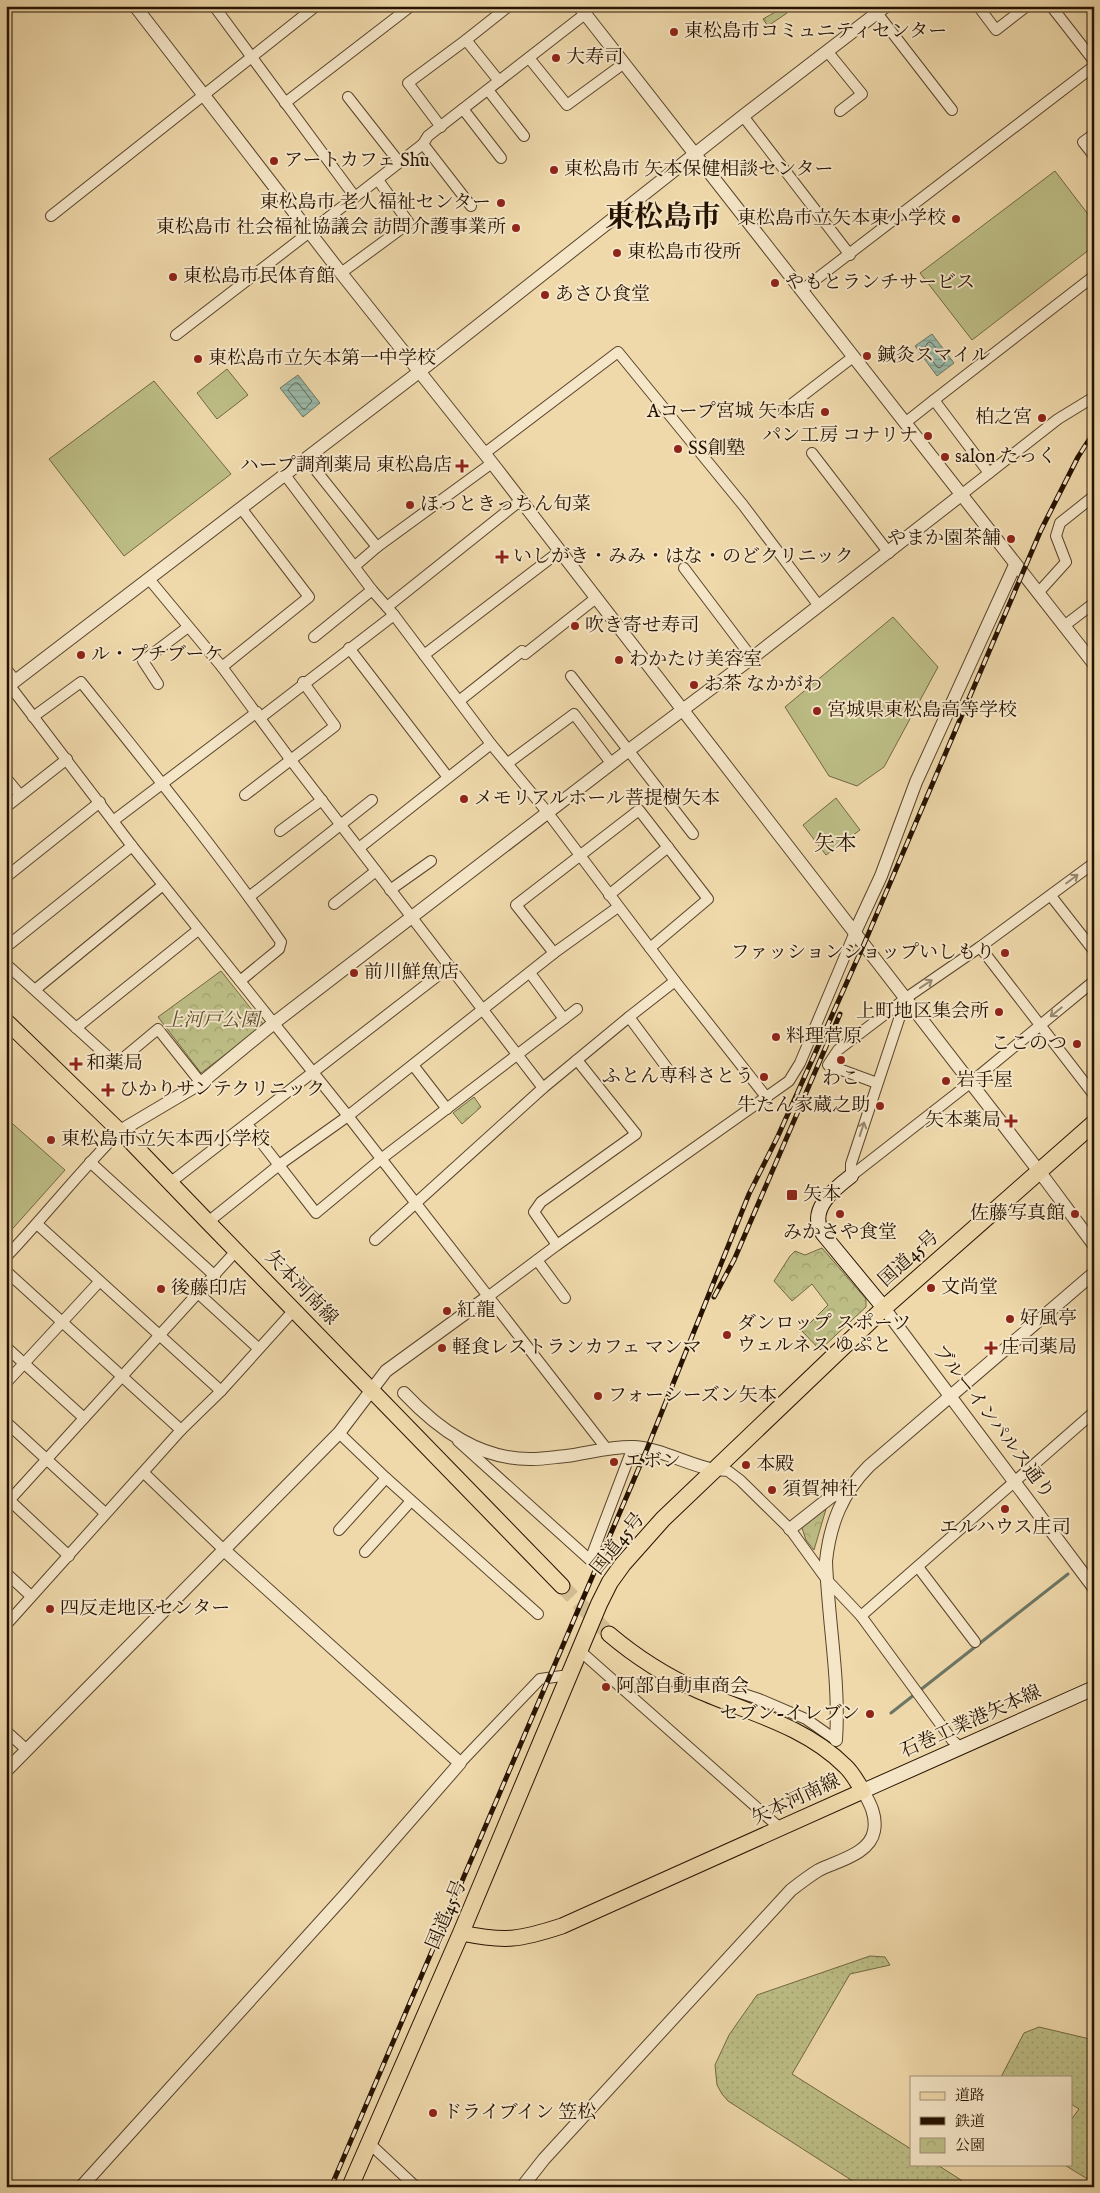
<svg xmlns="http://www.w3.org/2000/svg" width="1100" height="2193" font-family="'IM FELL English','Noto Serif JP',serif">
<defs>
<pattern id="grass-dots" width="8" height="8" patternUnits="userSpaceOnUse" patternTransform="scale(1.25)"><rect width="8" height="8" fill="#bdbe86"/><path d="M2 2h.1M6 6h.1" fill="none" stroke="#a2a272" stroke-width="1.8" stroke-linecap="round"/></pattern>
<pattern id="forest-firs" width="22" height="20" patternUnits="userSpaceOnUse" patternTransform="scale(1.25)"><rect width="22" height="20" fill="#bdbe86"/><path d="M5 1l3.5 6h-7zM16 11l3.5 6h-7z" fill="#a2a272"/></pattern>
<pattern id="park-crowns" width="20" height="18" patternUnits="userSpaceOnUse" patternTransform="scale(1.25)"><rect width="20" height="18" fill="#bdbe86"/><path d="M2 6a3 3 0 1 1 6 0M12 15a3 3 0 1 1 6 0" fill="none" stroke="#a2a272"/></pattern>
<pattern id="water-rules" width="6" height="5" patternUnits="userSpaceOnUse" patternTransform="scale(1.25)"><rect width="6" height="5" fill="#9abaaa"/><path d="M0 2.5h6" fill="none" stroke="#859f90"/></pattern>
</defs>
<rect width="100%" height="100%" fill="#efd9ab"/>
<filter id="stains"><feTurbulence type="fractalNoise" baseFrequency=".004" numOctaves="4"/><feColorMatrix values="0 0 0 0 .2 0 0 0 0 .09 0 0 0 0 .02 0 0 0 .5 -.17"/></filter>
<radialGradient id="worn" r=".72"><stop offset=".6" stop-color="#630" stop-opacity="0"/><stop offset="1" stop-color="#630" stop-opacity=".3"/></radialGradient>
<g fill="url(#grass-dots)" stroke="#726844">
<path d="M870,1956L885,1957L890,1965L850,1974L792,2074L911,2149V2164H936L972,2187H862L728,2101L722,2094L717,2085L715,2065L729,2035L757,1995Z"/>
<path d="M1039,2027L1094,2040V2183L1063,2164H1071V2120L1079,2109L1071,2104V2077H1001L1024,2033Z"/>
</g>
<path fill="url(#forest-firs)" stroke="#726844" d="M775,6H782L787,13L768,26L763,19L777,11Z"/>
<g fill="url(#park-crowns)" stroke="#726844">
<path d="M221,971L264,1025L201,1073L158,1017Z"/>
<path d="M474,1097L481,1107L462,1124L453,1113Z"/>
<path d="M822,1248L866,1299V1307L820,1350L802,1331L828,1305L812,1284L792,1301L774,1281L790,1256L795,1251L805,1255Z"/>
<path d="M824,1504L826,1509L814,1550L806,1540L802,1528Z"/>
</g>
<g fill="#bdbe86" stroke="#726844">
<path d="M1055,171L1094,222V246L972,340L920,273Z"/>
<path d="M227,369L248,395L217,419L197,393Z"/>
<path d="M154,381L231,474L124,556L49,459Z"/>
<path d="M893,617L938,667L884,767L857,786L829,776L785,707Z"/>
<path d="M836,798L860,830L826,855L803,825Z"/>
<path d="M6,1118L65,1170L6,1236Z"/>
</g>
<g fill="url(#water-rules)" stroke="#6c7766">
<path d="M932,334L954,363L937,376L915,346Z"/>
<path d="M298,375L320,403L303,417L280,388Z"/>
</g>
<g fill="none" stroke-linecap="round" stroke-linejoin="round">
<g stroke="#606656" stroke-width="1">
<path d="M929,342L932,343L946,361L940,368L937,367L924,349Z"/>
<path d="M295,383H298L312,401L305,409L302,408L288,390Z"/>
</g>
<g stroke="#6c7766" stroke-width="3">
<path d="M1091,1556L1094,1554"/>
<path d="M891,1713L1068,1574"/>
</g>
<path stroke="#d1bb92" stroke-width="15" stroke-dasharray="15 8" stroke-linecap="butt" d="M562,1586L609,1634"/>
<defs>
<g id="minor">
<path d="M214,6L355,197L423,144"/>
<path d="M978,6L996,30L1027,6"/>
<path d="M1051,6L1094,61"/>
<path d="M877,13L952,110"/>
<path d="M466,40L509,6"/>
<path d="M827,51L862,94L840,111"/>
<path d="M529,58L567,105L623,64"/>
<path d="M488,90L524,136"/>
<path d="M348,97L399,162"/>
<path d="M285,103L411,6"/>
<path d="M463,109L501,158"/>
<path d="M743,116L850,255"/>
<path d="M441,127L408,83L466,40L499,81"/>
<path d="M1094,134L1083,142L1094,156"/>
<path d="M471,206L423,144L428,136L585,14"/>
<path d="M51,216L316,6"/>
<path d="M341,273L409,223L378,180"/>
<path d="M802,290L1094,66"/>
<path d="M176,335L355,197"/>
<path d="M934,400L1094,276"/>
<path d="M784,410L853,357"/>
<path d="M905,423L934,400L989,473"/>
<path d="M485,453L618,352L743,505L819,606"/>
<path d="M812,453L889,553"/>
<path d="M306,458L377,547"/>
<path d="M285,475L372,590L394,615L491,744L548,813L675,981L767,1098"/>
<path d="M961,495L1058,419L1094,397"/>
<path d="M355,566L377,547L492,463"/>
<path d="M684,568L752,658"/>
<path d="M149,579L222,667L290,759L543,1088"/>
<path d="M1038,593L1066,562L1056,536L1060,523L1094,496"/>
<path d="M387,607L521,500"/>
<path d="M1064,626L1094,603"/>
<path d="M314,637L372,590"/>
<path d="M349,648L447,776"/>
<path d="M424,655L560,551"/>
<path d="M222,667L309,597L241,508"/>
<path d="M6,669L16,681"/>
<path d="M571,676L693,834"/>
<path d="M158,684L143,661L188,627"/>
<path d="M10,686L132,846L348,1116L606,1448"/>
<path d="M459,701L522,651L525,654L596,598"/>
<path d="M33,717L81,682C149,767 218,852 281,942L279,949L240,981"/>
<path d="M260,718L394,615"/>
<path d="M508,763L574,714L611,763"/>
<path d="M6,778L20,795"/>
<path d="M245,795L335,726L303,682"/>
<path d="M6,807L67,759"/>
<path d="M113,821L257,712"/>
<path d="M280,831L322,800"/>
<path d="M359,848L491,744"/>
<path d="M6,877L100,802"/>
<path d="M390,890L431,861"/>
<path d="M609,895L668,847"/>
<path d="M1051,896L1094,951"/>
<path d="M249,897L372,800"/>
<path d="M334,904L376,871"/>
<path d="M6,947L132,846"/>
<path d="M980,947L1094,1095"/>
<path d="M554,953L516,905L639,810L708,899L650,948"/>
<path d="M6,964L116,1064L158,1029L201,1083"/>
<path d="M530,973L564,1019"/>
<path d="M36,989L163,885"/>
<path d="M629,1017L667,1068"/>
<path d="M76,1028L198,930"/>
<path d="M413,1065L447,1109"/>
<path d="M877,1083L828,1065L838,1050L905,999"/>
<path d="M247,1124L316,1213L381,1159L577,1009"/>
<path d="M90,1162L215,1276"/>
<path d="M851,1176V1164L906,998L980,947L1094,863"/>
<path d="M851,1176L970,1083L1094,981"/>
<path d="M171,1182L449,967"/>
<path d="M208,1222L279,1165L348,1116L554,953L618,907"/>
<path d="M37,1224L221,1391"/>
<path d="M375,1240L543,1088L629,1017L675,981"/>
<path d="M557,1245L534,1212L541,1202L636,1134L577,1060"/>
<path d="M6,1257C45,1216 80,1171 120,1131"/>
<path d="M537,1260L565,1298"/>
<path d="M6,1271L181,1430"/>
<path d="M198,1293L258,1348"/>
<path d="M489,1296L557,1245L789,1081L800,1063L855,932"/>
<path d="M6,1347L84,1418"/>
<path d="M6,1383L99,1282"/>
<path d="M6,1422L105,1513"/>
<path d="M339,1433L386,1478L538,1614"/>
<path d="M458,1441L590,1560L633,1447"/>
<path d="M715,1470L728,1471L740,1480L790,1529L827,1580L861,1616L952,1740L960,1747"/>
<path d="M144,1473L224,1550"/>
<path d="M6,1497L69,1556"/>
<path d="M6,1504L237,1250"/>
<path d="M339,1530L386,1478"/>
<path d="M365,1552L411,1501"/>
<path d="M918,1567L975,1642"/>
<path d="M6,1573L31,1596"/>
<path d="M861,1616L1094,1412"/>
<path d="M6,1625L181,1430L221,1391L294,1310"/>
<path d="M579,1650L781,1829"/>
<path d="M710,1683L759,1699L806,1719L836,1740"/>
<path d="M6,1731L27,1750"/>
<path d="M460,1763L540,1679L569,1675"/>
<path d="M369,2143L416,2187"/>
</g>
<g id="tertiary">
<path d="M135,6L341,273L492,463L1045,1179L1094,1245"/>
<path d="M579,6L1094,664"/>
<path d="M6,688L419,372L743,116L886,6"/>
<path d="M855,932L881,876L916,782L1015,565"/>
<path d="M120,1131L201,1083L274,1023L629,750L752,658L961,495"/>
<path d="M884,1308L1094,1588"/>
<path d="M404,1393C438,1429 480,1460 532,1459C543,1459 555,1457 566,1456C589,1453 611,1446 634,1447C662,1449 688,1465 715,1470"/>
<path d="M790,1529L832,1496L847,1491"/>
<path d="M836,1740C840,1680 828,1621 826,1561C830,1524 842,1493 869,1466L1094,1273"/>
<path d="M6,1771L339,1433L386,1371L489,1296"/>
<path d="M81,2187L345,1895L460,1763L224,1550"/>
<path d="M522,2187L544,2159L791,1890C800,1883 809,1876 819,1870C837,1861 870,1854 874,1831C877,1816 870,1803 863,1791"/>
</g>
<g id="secondary">
<path d="M851,1176C834,1189 807,1210 823,1234L884,1308"/>
<path d="M863,1791L1094,1688"/>
</g>
<g id="primary">
<path d="M6,1021L132,1143L208,1222L562,1586"/>
<path d="M461,1933C506,1942 519,1940 562,1926L863,1791C857,1782 852,1772 845,1766C805,1726 749,1713 699,1691C666,1676 636,1657 609,1634"/>
</g>
<path id="trunk" d="M350,2187L461,1933L599,1604L610,1582L623,1564L663,1519L884,1308L1094,1123"/>
</defs>
<use href="#minor" stroke="#58442c" stroke-width="12"/>
<use href="#tertiary" stroke="#58442c" stroke-width="14"/>
<use href="#secondary" stroke="#261201" stroke-width="16"/>
<use href="#primary" stroke="#261201" stroke-width="17"/>
<use href="#trunk" stroke="#261201" stroke-width="18"/>
<use href="#minor" stroke="#f5e6c8" stroke-width="10"/>
<use href="#tertiary" stroke="#f5e6c8" stroke-width="12"/>
<use href="#secondary" stroke="#f5e6c8" stroke-width="14"/>
<use href="#primary" stroke="#efd9ab" stroke-width="15"/>
<use href="#trunk" stroke="#efd9ab" stroke-width="16"/>
<defs>
<g id="rail">
<path d="M714,1297L734,1260L840,1014"/>
<path d="M331,2187L647,1449L749,1194L778,1136L864,944L1041,530L1078,457L1094,432"/>
</g>
</defs>
<use href="#rail" stroke="#261201" stroke-width="5"/>
<use href="#rail" stroke="#f5e6c8" stroke-width="3" stroke-dasharray="9" stroke-linecap="butt"/>
</g>
<defs><path id="oneway-shaft" d="M-6 0H5M1.5-3L5.5 0L1.5 3" fill="none" stroke-width="1.6" stroke-linecap="round" stroke-linejoin="round" transform="scale(1.25)"/></defs>
<g stroke="#98876e">
<use href="#oneway-shaft" transform="translate(1072 879) rotate(-37)"/>
<use href="#oneway-shaft" transform="translate(926 984) rotate(-34)"/>
<use href="#oneway-shaft" transform="translate(1056 1012) rotate(141)"/>
<use href="#oneway-shaft" transform="translate(862 1129) rotate(-72)"/>
</g>
<g fill="#8f2418" stroke="#f5e6c8" stroke-width="2">
<circle cx="674" cy="32" r="5"/>
<circle cx="556" cy="58" r="5"/>
<circle cx="274" cy="161" r="5"/>
<circle cx="554" cy="170" r="5"/>
<circle cx="501" cy="203" r="5"/>
<circle cx="956" cy="219" r="5"/>
<circle cx="516" cy="228" r="5"/>
<circle cx="617" cy="253" r="5"/>
<circle cx="173" cy="277" r="5"/>
<circle cx="775" cy="283" r="5"/>
<circle cx="545" cy="295" r="5"/>
<circle cx="867" cy="356" r="5"/>
<circle cx="198" cy="359" r="5"/>
<circle cx="825" cy="412" r="5"/>
<circle cx="1042" cy="418" r="5"/>
<circle cx="928" cy="436" r="5"/>
<circle cx="678" cy="449" r="5"/>
<circle cx="945" cy="457" r="5"/>
<path d="M459.5 458.5h5v5h5v5h-5v5h-5v-5h-5v-5h5z"/>
<circle cx="410" cy="505" r="5"/>
<circle cx="1011" cy="539" r="5"/>
<path d="M499.5 549.5h5v5h5v5h-5v5h-5v-5h-5v-5h5z"/>
<circle cx="575" cy="626" r="5"/>
<circle cx="81" cy="655" r="5"/>
<circle cx="619" cy="660" r="5"/>
<circle cx="694" cy="685" r="5"/>
<circle cx="817" cy="711" r="5"/>
<circle cx="464" cy="799" r="5"/>
<circle cx="1005" cy="953" r="5"/>
<circle cx="354" cy="973" r="5"/>
<circle cx="999" cy="1012" r="5"/>
<circle cx="776" cy="1037" r="5"/>
<circle cx="1077" cy="1044" r="5"/>
<circle cx="841" cy="1060" r="5"/>
<path d="M73.5 1056.5h5v5h5v5h-5v5h-5v-5h-5v-5h5z"/>
<circle cx="764" cy="1077" r="5"/>
<circle cx="946" cy="1081" r="5"/>
<path d="M105.5 1082.5h5v5h5v5h-5v5h-5v-5h-5v-5h5z"/>
<circle cx="880" cy="1106" r="5"/>
<path d="M1008.5 1113.5h5v5h5v5h-5v5h-5v-5h-5v-5h5z"/>
<circle cx="51" cy="1140" r="5"/>
<rect x="786" y="1189" width="12" height="12" rx="2.5"/>
<circle cx="840" cy="1214" r="5"/>
<circle cx="1075" cy="1214" r="5"/>
<circle cx="931" cy="1288" r="5"/>
<circle cx="161" cy="1289" r="5"/>
<circle cx="447" cy="1311" r="5"/>
<circle cx="1010" cy="1319" r="5"/>
<circle cx="727" cy="1335" r="5"/>
<circle cx="442" cy="1348" r="5"/>
<path d="M988.5 1340.5h5v5h5v5h-5v5h-5v-5h-5v-5h5z"/>
<circle cx="598" cy="1396" r="5"/>
<circle cx="614" cy="1462" r="5"/>
<circle cx="746" cy="1465" r="5"/>
<circle cx="772" cy="1490" r="5"/>
<circle cx="1005" cy="1509" r="5"/>
<circle cx="50" cy="1609" r="5"/>
<circle cx="606" cy="1687" r="5"/>
<circle cx="870" cy="1714" r="5"/>
<circle cx="433" cy="2113" r="5"/>
</g>
<g text-anchor="middle" dominant-baseline="central" stroke-width="4" stroke-linejoin="round" paint-order="stroke">
<g font-size="19" fill="#261201" stroke="#f5e6c8" text-anchor="start">
<text x="684" y="32">東松島市コミュニティセンター</text>
<text x="566" y="58">大寿司</text>
<text x="284" y="161">アートカフェ Shu</text>
<text x="564" y="170">東松島市 矢本保健相談センター</text>
<text x="491" y="203" text-anchor="end">東松島市 老人福祉センター</text>
<text x="946" y="219" text-anchor="end">東松島市立矢本東小学校</text>
<text x="506" y="228" text-anchor="end">東松島市 社会福祉協議会 訪問介護事業所</text>
<text x="627" y="253">東松島市役所</text>
<text x="183" y="277">東松島市民体育館</text>
<text x="785" y="283">やもとランチサービス</text>
<text x="555" y="295">あさひ食堂</text>
<text x="877" y="356">鍼灸スマイル</text>
<text x="208" y="359">東松島市立矢本第一中学校</text>
<text x="815" y="412" text-anchor="end">Aコープ宮城 矢本店</text>
<text x="1032" y="418" text-anchor="end">柏之宮</text>
<text x="918" y="436" text-anchor="end">パン工房 コナリナ</text>
<text x="688" y="449">SS創塾</text>
<text x="955" y="457">salon たっく</text>
<text x="452" y="466" text-anchor="end">ハープ調剤薬局 東松島店</text>
<text x="420" y="505">ほっときっちん旬菜</text>
<text x="1001" y="539" text-anchor="end">やまか園茶舗</text>
<text x="513" y="557">いしがき・みみ・はな・のどクリニック</text>
<text x="585" y="626">吹き寄せ寿司</text>
<text x="91" y="655">ル・プチブーケ</text>
<text x="629" y="660">わかたけ美容室</text>
<text x="704" y="685">お茶 なかがわ</text>
<text x="827" y="711">宮城県東松島高等学校</text>
<text x="474" y="799">メモリアルホール菩提樹矢本</text>
<text x="995" y="953" text-anchor="end">ファッションショップいしもり</text>
<text x="364" y="973">前川鮮魚店</text>
<text x="989" y="1012" text-anchor="end">上町地区集会所</text>
<text x="786" y="1037">料理菅原</text>
<text x="1067" y="1044" text-anchor="end">ここのつ</text>
<text x="86" y="1064">和薬局</text>
<text x="754" y="1077" text-anchor="end">ふとん専科さとう</text>
<text x="841" y="1079" text-anchor="middle">わこ</text>
<text x="956" y="1081">岩手屋</text>
<text x="119" y="1090">ひかりサンテクリニック</text>
<text x="870" y="1106" text-anchor="end">牛たん家蔵之助</text>
<text x="1001" y="1121" text-anchor="end">矢本薬局</text>
<text x="61" y="1140">東松島市立矢本西小学校</text>
<text x="803" y="1195">矢本</text>
<text x="1065" y="1214" text-anchor="end">佐藤写真館</text>
<text x="840" y="1233" text-anchor="middle">みかさや食堂</text>
<text x="941" y="1288">文尚堂</text>
<text x="171" y="1289">後藤印店</text>
<text x="457" y="1311">紅龍</text>
<text x="1020" y="1319">好風亭</text>
<text x="737" y="1324">ダンロップ スポーツ<tspan x="737" dy="22">ウェルネス ゆぷと</tspan></text>
<text x="452" y="1348">軽食レストランカフェ マンマ</text>
<text x="1001" y="1348">庄司薬局</text>
<text x="608" y="1396">フォーシーズン矢本</text>
<text x="624" y="1462">エボン</text>
<text x="756" y="1465">本殿</text>
<text x="782" y="1490">須賀神社</text>
<text x="1005" y="1528" text-anchor="middle">エルハウス庄司</text>
<text x="60" y="1609">四反走地区センター</text>
<text x="616" y="1687">阿部自動車商会</text>
<text x="860" y="1714" text-anchor="end">セブン-イレブン</text>
<text x="443" y="2113">ドライブイン 笠松</text>
</g>
<g font-size="19" font-style="italic" fill="#5b4e30" stroke="#f5e6c8">
<text x="212" y="1021">上河戸公園</text>
</g>
<g font-size="19" fill="#261201" stroke="#f5e6c8">
<text transform="translate(909 1259) rotate(-42)">国道45号</text>
<text transform="translate(301 1288) rotate(46)">矢本河南線</text>
<text transform="translate(993 1422) rotate(53)">ブルーインパルス通り</text>
<text transform="translate(618 1544) rotate(-51)">国道45号</text>
<text transform="translate(971 1722) rotate(-24)">石巻工業港矢本線</text>
<text transform="translate(796 1800) rotate(-25)">矢本河南線</text>
<text transform="translate(447 1915) rotate(-67)">国道45号</text>
</g>
<g font-size="21" fill="#261201" stroke="#f5e6c8">
<text x="835" y="844">矢本</text>
</g>
<g font-size="29" font-weight="bold" fill="#261201" stroke="#f5e6c8">
<text x="663" y="218">東松島市</text>
</g>
</g>
<rect width="1100" height="2193" fill="none" stroke="#efd9ab" stroke-width="25"/>
<rect x="8" y="8" width="1085" height="2178" fill="none" stroke="#261201" stroke-width="2.5"/>
<rect x="12" y="12" width="1075" height="2168" fill="none" stroke="#261201"/>
<rect x="910" y="2076" width="162" height="90" fill="#f5e6c8" stroke="#a29178"/>
<rect x="920" y="2092" width="25" height="8" fill="#efd9ab" stroke="#a29178"/>
<text x="955" y="2100" font-size="15" fill="#261201">道路</text>
<rect x="920" y="2117" width="25" height="8" fill="#261201" stroke="#a29178"/>
<text x="955" y="2126" font-size="15" fill="#261201">鉄道</text>
<rect x="920" y="2138" width="25" height="15" fill="url(#park-crowns)" stroke="#a29178"/>
<text x="955" y="2150" font-size="15" fill="#261201">公園</text>
<rect width="100%" height="100%" filter="url(#stains)"/>
<rect width="100%" height="100%" fill="url(#worn)"/>
</svg>
